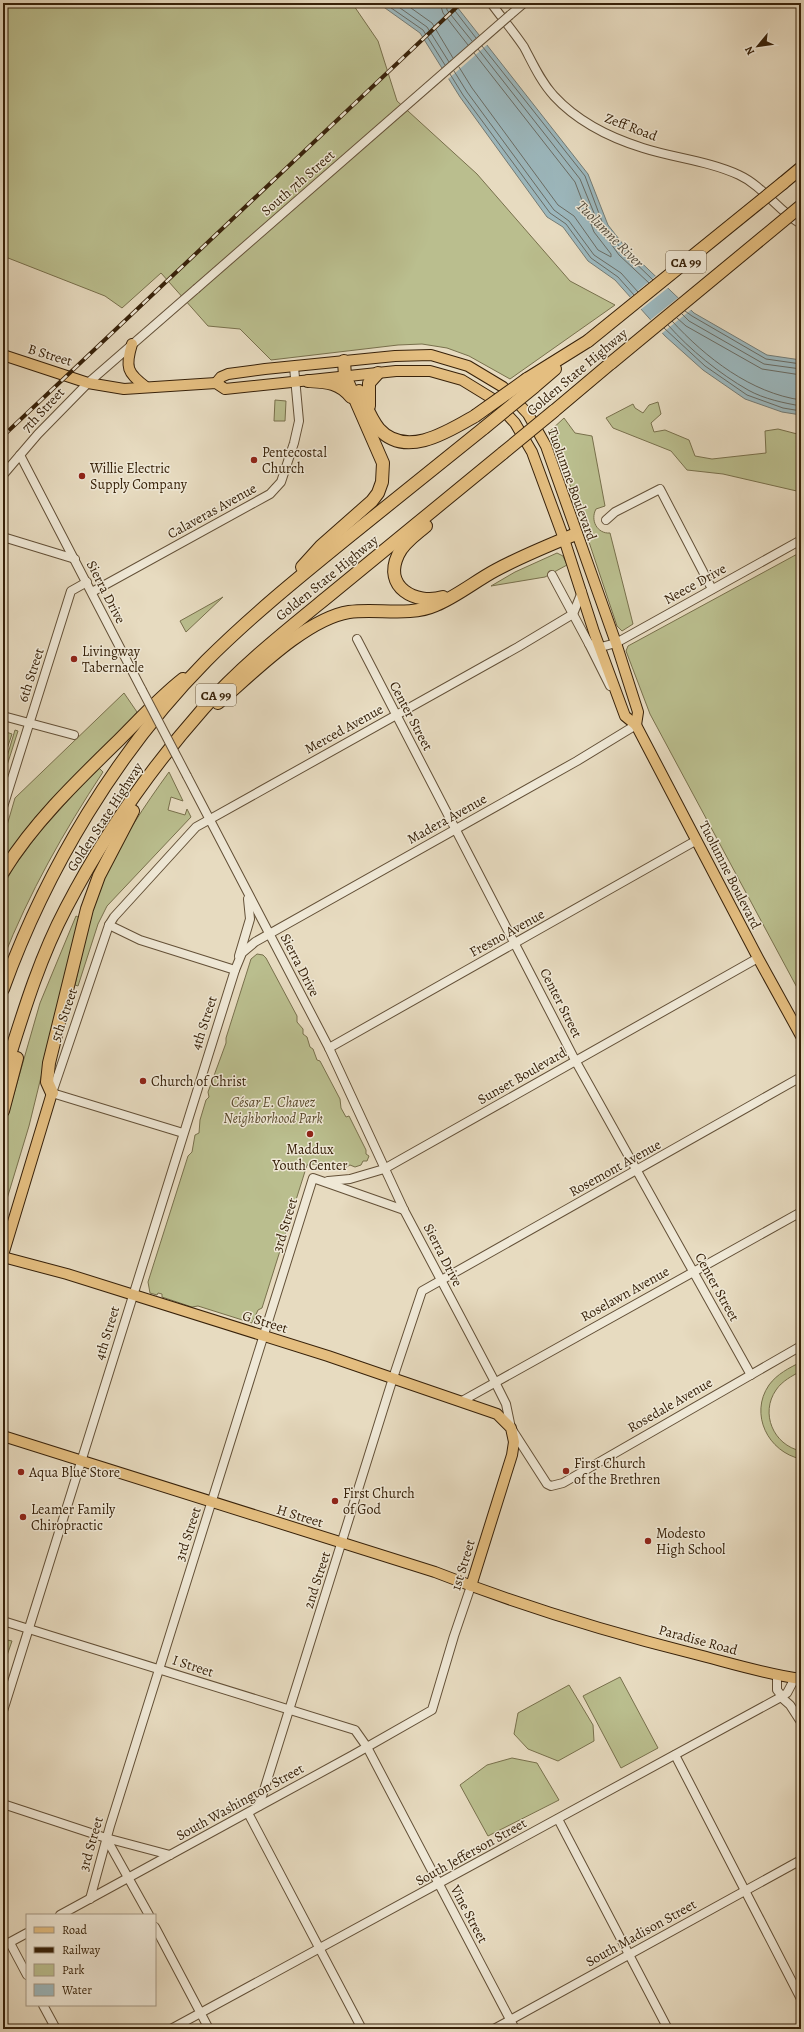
<svg xmlns="http://www.w3.org/2000/svg" width="804" height="2032" font-family="Alegreya,serif">
<rect width="100%" height="100%" fill="#e7dbc0"/>
<filter id="stains"><feTurbulence type="fractalNoise" baseFrequency=".005" numOctaves="4"/><feColorMatrix values="0 0 0 0 .2 0 0 0 0 .09 0 0 0 0 .02 0 0 0 .5 -.17"/></filter>
<radialGradient id="worn" r=".72"><stop offset=".6" stop-color="#630" stop-opacity="0"/><stop offset="1" stop-color="#630" stop-opacity=".3"/></radialGradient>
<g fill="#babe8e" stroke="#78704c">
<path d="M3,3H352L378,41L397,101L477,174L570,281L615,305L510,379L469,356L447,348L422,344L398,345L271,360L240,329L208,326L161,273L122,308L105,296L3,256Z"/>
<path d="M275,400L286,401L285,421H274Z"/>
<path d="M658,402L661,414L651,423L654,432L665,430L689,440L695,456L712,459L766,453L765,431L778,429L801,435V492L723,474L687,470L671,451L613,428L606,418L633,404L635,408L643,413L649,405Z"/>
<path d="M564,418L575,433L592,436L605,506L596,509C590,520 597,534 610,533L633,624L622,631L617,626L563,464L550,431Z"/>
<path d="M801,552V995L650,714L626,651L628,646Z"/>
<path d="M557,553L563,556L567,565L545,577L491,586L515,572Z"/>
<path d="M223,597L186,632L180,621Z"/>
<path d="M124,693L137,712L130,721C84,768 38,805 3,862V839L15,798Z"/>
<path d="M15,730L18,731L3,778V770Z"/>
<path d="M3,731L12,734L4,758H3Z"/>
<path d="M98,767L103,772C64,831 29,893 3,959V887L13,868L38,834Z"/>
<path d="M169,772L183,801L171,797L168,810L185,815L187,809L191,817L107,906L98,924L78,986L75,985C83,949 89,912 104,879C120,842 145,805 169,772Z"/>
<path d="M76,916L80,918L29,1126L3,1212V1132L40,1003Z"/>
<path d="M257,954L263,955L266,958L297,1016V1022L303,1029V1034L307,1037L310,1047L313,1049L317,1060L320,1061L340,1099L341,1108L346,1117L349,1116L366,1150V1154L369,1156L367,1161H363L361,1165L355,1167L350,1165L343,1169L336,1167C326,1171 317,1161 307,1165L262,1308L258,1310L252,1323L198,1306L192,1307L162,1297V1294L158,1293L157,1295L150,1293L148,1282L188,1156L192,1152L195,1135L199,1133L200,1120L206,1100L209,1097L208,1092L226,1043V1038L251,959Z"/>
<path d="M801,1362V1371C792,1376 782,1381 776,1390C760,1413 773,1445 801,1451V1459C768,1452 749,1414 769,1385C777,1374 789,1368 801,1362Z"/>
<path d="M3,1639L12,1641L3,1667Z"/>
<path d="M620,1677L658,1748L621,1768L583,1696Z"/>
<path d="M569,1685L593,1725L594,1741L558,1761L528,1749L514,1734L518,1713Z"/>
<path d="M512,1758L537,1763L559,1800L488,1836L460,1785L487,1765Z"/>
</g>
<path fill="#9cb8be" stroke="#747c76" d="M378,3H454L588,174L608,225L626,248L694,313L767,355L801,360V415L782,412L745,399L703,370L665,336L615,280L588,261L563,227L547,217L460,97L420,33Z"/>
<g fill="#e7dbc0">
<path d="M481,35L488,44L447,80L441,70Z"/>
<path d="M657,275L669,287L640,310L629,298Z"/>
<path d="M679,297L692,309L661,334L649,321Z"/>
</g>
<g fill="none" stroke-linecap="round" stroke-linejoin="round">
<g stroke="#6a6c64" stroke-width="1">
<path d="M384,3L423,30L445,65"/>
<path d="M393,3L427,27L449,62"/>
<path d="M404,3L432,23L453,58"/>
<path d="M440,3L443,13L468,45"/>
<path d="M446,3L447,10L472,41"/>
<path d="M451,3L452,7L476,38"/>
<path d="M482,46L585,176L604,227L623,251L653,280"/>
<path d="M478,49L580,179L601,230L619,255L649,283"/>
<path d="M459,67L472,88L558,205L574,216L598,250L611,257V254L594,232L575,182L474,53"/>
<path d="M454,71L467,92L554,210L569,221L594,255L621,273L638,292"/>
<path d="M450,74L463,95L550,213L566,224L591,258L618,277L634,295"/>
<path d="M685,311L692,316L766,359L801,364"/>
<path d="M682,314L689,321L764,364L801,369"/>
<path d="M677,318L686,326L762,369L801,375"/>
<path d="M672,321C706,358 751,393 801,400"/>
<path d="M668,325C690,350 720,374 748,390C764,399 784,403 801,406"/>
<path d="M664,328L705,366L747,395L783,408L801,411"/>
</g>
<defs>
<g id="minor">
<path d="M491,3C502,18 514,32 524,47C533,64 541,82 554,96C577,121 611,138 643,148C674,158 709,161 739,175C763,186 778,211 801,224"/>
<path d="M510,15L524,3"/>
<path d="M20,455L142,690"/>
<path d="M3,475L38,434L88,383L196,289"/>
<path d="M606,520L615,512L660,489L712,589"/>
<path d="M3,537L75,559"/>
<path d="M552,575L589,644L601,647L616,643L801,540"/>
<path d="M92,592L270,494L281,482L294,443L299,421L294,367"/>
<path d="M357,639L575,1060L751,1375"/>
<path d="M589,644L610,686"/>
<path d="M3,716L74,735"/>
<path d="M187,776L329,1048L404,1210L495,1382L506,1404L511,1428L547,1484L551,1486L563,1483L801,1346"/>
<path d="M3,807L71,591L87,582"/>
<path d="M109,925L140,940L235,970"/>
<path d="M239,956L250,919L248,899"/>
<path d="M329,1048L697,840"/>
<path d="M183,1133L52,1093L109,925L114,917L196,827L518,647L573,614L582,592"/>
<path d="M328,1181L350,1179L384,1169L758,958"/>
<path d="M462,1401L801,1212"/>
<path d="M3,1621L355,1730L367,1747L515,2029"/>
<path d="M777,1675V1690L781,1695"/>
<path d="M781,1697L790,1705L801,1722"/>
<path d="M3,1711L235,970L242,953L255,942L577,761L636,725"/>
<path d="M675,1755L801,1999"/>
<path d="M3,1804L106,1838L170,1855"/>
<path d="M259,1806L393,1378L422,1291L801,1077"/>
<path d="M248,1813L362,2029"/>
<path d="M558,1819L668,2029"/>
<path d="M106,1838L149,1915"/>
<path d="M90,1899L110,1826L313,1178L404,1210"/>
<path d="M60,1915L353,1755L432,1710L454,1636L471,1586"/>
<path d="M155,1927L209,2029"/>
<path d="M10,1943L27,1975"/>
<path d="M3,1946L27,1933"/>
<path d="M43,2005L56,2029"/>
<path d="M171,2029L781,1697L787,1693L795,1678"/>
<path d="M494,2029L801,1860"/>
</g>
<g id="major">
<path d="M132,344C125,367 127,373 146,387"/>
<path d="M3,355L88,383L124,389L216,383L225,389L396,371H430L462,380L493,399L515,423L532,452L564,539L594,632L625,716L636,725L758,958L801,1036"/>
<path d="M216,383L221,377L228,374L265,369L395,356L431,355L468,366L503,387L528,414L546,446L616,643L638,712L636,725"/>
<path d="M3,1255L52,1093"/>
<path d="M3,1257L67,1274L328,1356L497,1414L511,1428L514,1442L512,1455L471,1586"/>
<path d="M3,1436L435,1572C519,1605 607,1632 695,1654C730,1663 765,1674 801,1679"/>
</g>
<g id="highway">
<path d="M783,183L801,168"/>
<path d="M527,379L588,341"/>
<path d="M308,381C326,382 339,382 351,397"/>
<path d="M534,387L555,369"/>
<path d="M359,391C365,403 370,418 379,429C406,459 449,431 475,416"/>
<path d="M369,406V383L378,373"/>
<path d="M554,411L611,363"/>
<path d="M426,526C417,534 403,543 398,555C383,587 415,605 443,597"/>
<path d="M302,567L321,546L372,501L378,493L382,482L383,463L345,376L344,361"/>
<path d="M218,703C251,675 305,619 349,612C377,608 409,617 436,605C456,597 477,580 496,570C522,556 549,545 576,534"/>
<path d="M3,872C34,822 77,781 119,740C140,719 160,697 183,679"/>
<path d="M3,989C46,870 117,751 206,661C250,617 298,578 346,539C392,502 438,465 484,428"/>
<path d="M3,1077C21,1020 38,961 66,908C103,837 150,769 203,709C241,666 287,630 331,594C388,547 446,500 503,453"/>
<path d="M52,1093L47,1082L49,1063L87,909L99,876L133,811"/>
<path d="M3,1111L17,1058"/>
</g>
</defs>
<use href="#minor" stroke="#635037" stroke-width="10"/>
<use href="#major" stroke="#372109" stroke-width="12"/>
<use href="#highway" stroke="#372109" stroke-width="14"/>
<use href="#minor" stroke="#efe8d6" stroke-width="8"/>
<use href="#major" stroke="#e4be80" stroke-width="10"/>
<use href="#highway" stroke="#e4be80" stroke-width="12"/>
<defs>
<path id="rail" d="M3,436L461,3"/>
</defs>
<use href="#rail" stroke="#372109" stroke-width="4"/>
<use href="#rail" stroke="#efe8d6" stroke-width="2.5" stroke-dasharray="8" stroke-linecap="butt"/>
<defs>
<g id="minor-bridge">
<path d="M196,289L510,15"/>
<path d="M142,690L187,776"/>
</g>
<g id="highway-bridge">
<path d="M588,341L783,183"/>
<path d="M611,363L801,206"/>
<path d="M475,416L527,379"/>
<path d="M484,428L534,387"/>
<path d="M503,453L554,411"/>
</g>
</defs>
<use href="#minor-bridge" stroke="#635037" stroke-width="10" stroke-linecap="butt"/>
<use href="#highway-bridge" stroke="#372109" stroke-width="14" stroke-linecap="butt"/>
<use href="#minor-bridge" stroke="#efe8d6" stroke-width="8"/>
<use href="#highway-bridge" stroke="#e4be80" stroke-width="12"/>
</g>
<g fill="#8f2418" stroke="#efe8d6" stroke-width="1.5">
<circle cx="254" cy="460" r="4"/>
<circle cx="82" cy="476" r="4"/>
<circle cx="74" cy="659" r="4"/>
<circle cx="143" cy="1081" r="4"/>
<circle cx="310" cy="1134" r="4"/>
<circle cx="566" cy="1471" r="4"/>
<circle cx="21" cy="1472" r="4"/>
<circle cx="335" cy="1501" r="4"/>
<circle cx="23" cy="1517" r="4"/>
<circle cx="648" cy="1541" r="4"/>
</g>
<g text-anchor="middle" dominant-baseline="central" stroke-width="3" stroke-linejoin="round" paint-order="stroke">
<g fill="#efe8d6" stroke="#6e5d46" stroke-width="1">
<rect x="666" y="251" width="40" height="22" rx="3"/>
<rect x="196" y="684" width="40" height="22" rx="3"/>
</g>
<g font-size="13" font-weight="bold" fill="#372109">
<text x="686" y="262">CA 99</text>
<text x="216" y="695">CA 99</text>
</g>
<g font-size="14" fill="#372109" stroke="#efe8d6">
<text transform="translate(631 127) rotate(21)">Zeff Road</text>
<text transform="translate(298 183) rotate(-41)">South 7th Street</text>
<text transform="translate(50 355) rotate(17)">B Street</text>
<text transform="translate(577 372) rotate(-40)">Golden State Highway</text>
<text transform="translate(43 410) rotate(-47)">7th Street</text>
<text transform="translate(572 484) rotate(70)">Tuolumne Boulevard</text>
<text transform="translate(212 511) rotate(-29)">Calaveras Avenue</text>
<text transform="translate(327 578) rotate(-39)">Golden State Highway</text>
<text transform="translate(695 584) rotate(-29)">Neece Drive</text>
<text transform="translate(106 592) rotate(63)">Sierra Drive</text>
<text transform="translate(31 675) rotate(-72)">6th Street</text>
<text transform="translate(411 716) rotate(62)">Center Street</text>
<text transform="translate(344 729) rotate(-29)">Merced Avenue</text>
<text transform="translate(105 817) rotate(-57)">Golden State Highway</text>
<text transform="translate(447 819) rotate(-29)">Madera Avenue</text>
<text transform="translate(730 875) rotate(63)">Tuolumne Boulevard</text>
<text transform="translate(507 933) rotate(-29)">Fresno Avenue</text>
<text transform="translate(300 965) rotate(63)">Sierra Drive</text>
<text transform="translate(561 1003) rotate(63)">Center Street</text>
<text transform="translate(64 1015) rotate(-71)">5th Street</text>
<text transform="translate(204 1023) rotate(-72)">4th Street</text>
<text transform="translate(522 1076) rotate(-30)">Sunset Boulevard</text>
<text transform="translate(615 1168) rotate(-29)">Rosemont Avenue</text>
<text transform="translate(285 1225) rotate(-73)">3rd Street</text>
<text transform="translate(443 1255) rotate(63)">Sierra Drive</text>
<text transform="translate(717 1287) rotate(61)">Center Street</text>
<text transform="translate(625 1294) rotate(-29)">Roselawn Avenue</text>
<text transform="translate(265 1322) rotate(17)">G Street</text>
<text transform="translate(107 1333) rotate(-73)">4th Street</text>
<text transform="translate(670 1405) rotate(-30)">Rosedale Avenue</text>
<text transform="translate(300 1516) rotate(17)">H Street</text>
<text transform="translate(188 1534) rotate(-72)">3rd Street</text>
<text transform="translate(463 1565) rotate(-73)">1st Street</text>
<text transform="translate(317 1580) rotate(-72)">2nd Street</text>
<text transform="translate(698 1640) rotate(15)">Paradise Road</text>
<text transform="translate(193 1666) rotate(18)">I Street</text>
<text transform="translate(240 1802) rotate(-29)">South Washington Street</text>
<text transform="translate(91 1844) rotate(-74)">3rd Street</text>
<text transform="translate(471 1852) rotate(-29)">South Jefferson Street</text>
<text transform="translate(469 1914) rotate(62)">Vine Street</text>
<text transform="translate(641 1933) rotate(-29)">South Madison Street</text>
</g>
<g font-size="14" fill="#372109" stroke="#efe8d6" text-anchor="start">
<text x="262" y="452">Pentecostal<tspan x="262" dy="16">Church</tspan></text>
<text x="90" y="468">Willie Electric<tspan x="90" dy="16">Supply Company</tspan></text>
<text x="82" y="651">Livingway<tspan x="82" dy="16">Tabernacle</tspan></text>
<text x="151" y="1081">Church of Christ</text>
<text x="310" y="1149" text-anchor="middle">Maddux<tspan x="310" dy="16">Youth Center</tspan></text>
<text x="574" y="1463">First Church<tspan x="574" dy="16">of the Brethren</tspan></text>
<text x="29" y="1472">Aqua Blue Store</text>
<text x="343" y="1493">First Church<tspan x="343" dy="16">of God</tspan></text>
<text x="31" y="1509">Leamer Family<tspan x="31" dy="16">Chiropractic</tspan></text>
<text x="656" y="1533">Modesto<tspan x="656" dy="16">High School</tspan></text>
</g>
<g font-size="14" font-style="italic" fill="#58482a" stroke="#efe8d6">
<text x="273" y="1102">César E. Chavez<tspan x="273" dy="16">Neighborhood Park</tspan></text>
</g>
<g font-size="15" font-style="italic" fill="#554e3f" stroke="#efe8d6">
<text transform="translate(610 234) rotate(45)">Tuolumne River</text>
</g>
</g>
<rect width="804" height="2032" fill="none" stroke="#e7dbc0" stroke-width="16"/>
<rect x="4" y="4" width="796" height="2024" fill="none" stroke="#372109" stroke-width="2"/>
<rect x="8" y="8" width="788" height="2016" fill="none" stroke="#372109"/>
<rect x="26" y="1914" width="130" height="92" fill="#efe8d6" stroke="#a59884"/>
<rect x="34" y="1927" width="20" height="6" fill="#e4be80" stroke="#a59884"/>
<text x="62" y="1934" font-size="12" fill="#372109">Road</text>
<rect x="34" y="1947" width="20" height="6" fill="#372109" stroke="#a59884"/>
<text x="62" y="1954" font-size="12" fill="#372109">Railway</text>
<rect x="34" y="1964" width="20" height="12" fill="#babe8e" stroke="#a59884"/>
<text x="62" y="1974" font-size="12" fill="#372109">Park</text>
<rect x="34" y="1984" width="20" height="12" fill="#9cb8be" stroke="#a59884"/>
<text x="62" y="1994" font-size="12" fill="#372109">Water</text>
<g transform="translate(758 46) rotate(241)" stroke="#efe8d6" stroke-width="3" paint-order="stroke">
<path d="M0-3L7 15L0 10L-7 15Z" fill="#372109"/>
<text y="-6" font-size="11" font-weight="bold" text-anchor="middle" fill="#372109">N</text>
</g>
<rect width="100%" height="100%" filter="url(#stains)"/>
<rect width="100%" height="100%" fill="url(#worn)"/>
</svg>
